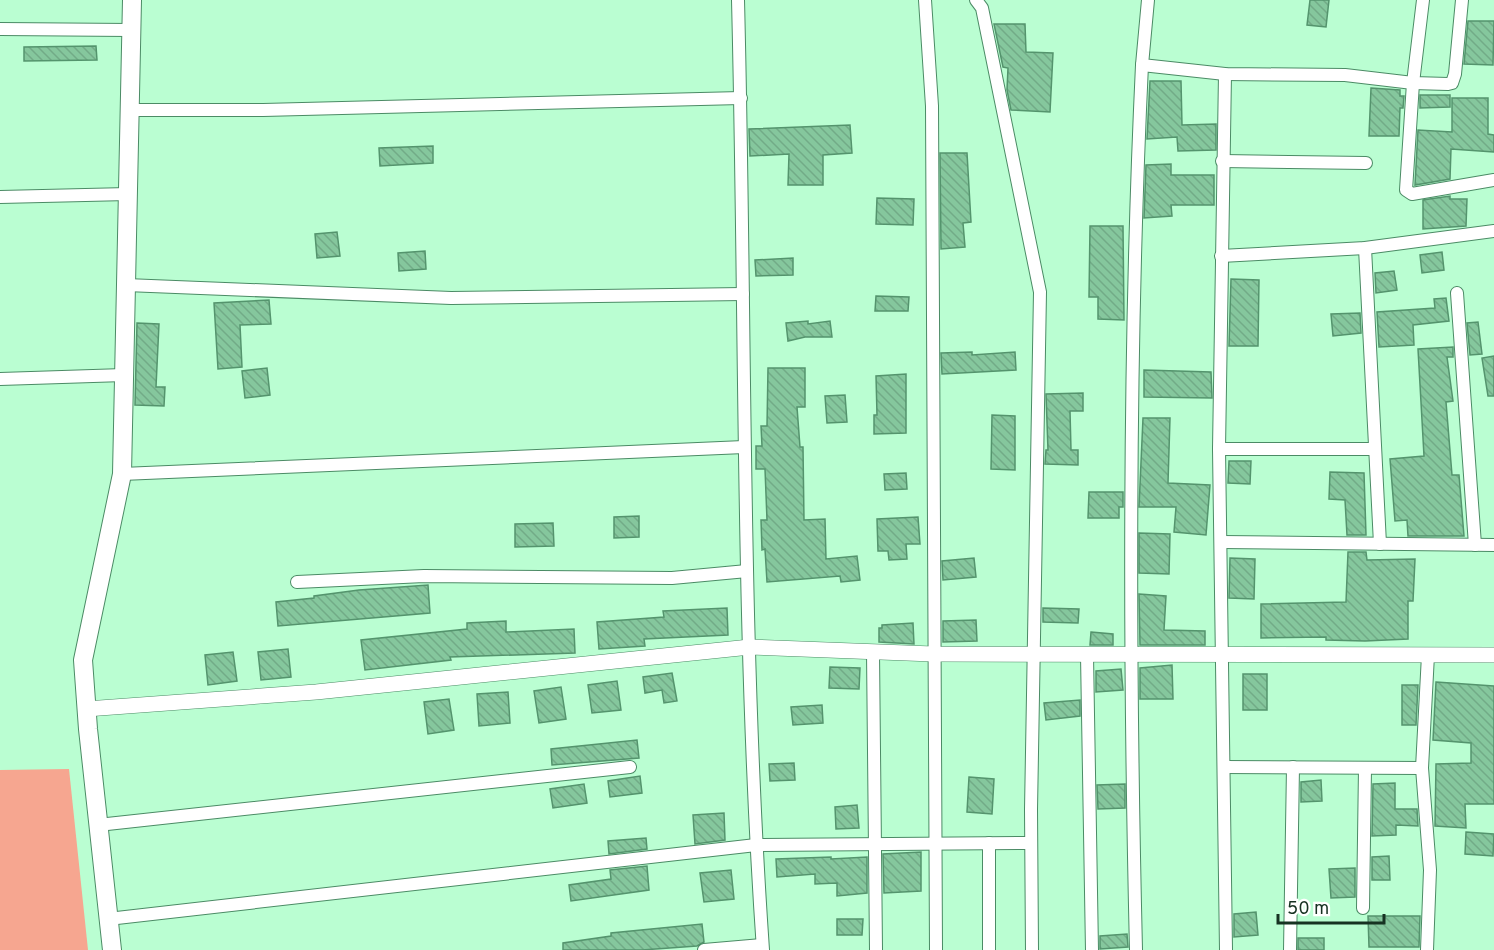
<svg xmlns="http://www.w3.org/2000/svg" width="1494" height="950" font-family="Overpass,sans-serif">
<defs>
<pattern id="building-back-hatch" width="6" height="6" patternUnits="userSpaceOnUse" patternTransform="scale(1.5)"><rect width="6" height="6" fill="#85c79d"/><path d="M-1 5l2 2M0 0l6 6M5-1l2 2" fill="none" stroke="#72ab87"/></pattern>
</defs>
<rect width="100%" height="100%" fill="#bafed2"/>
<path fill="#f6a690" d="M69,769L88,950H0V770Z"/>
<g fill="url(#building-back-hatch)" stroke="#54946d" stroke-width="1.5">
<path d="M1310,0H1329L1326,27L1307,25Z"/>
<path d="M1468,21H1494L1493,65L1464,64Z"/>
<path d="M994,24H1025L1026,52L1053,53L1050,112L1011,110L1007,90L1008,68L1003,67Z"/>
<path d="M96,46L97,60L24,61V47Z"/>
<path d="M1150,81H1181L1182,125L1216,124V150L1178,151L1177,137L1147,139Z"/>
<path d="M1371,88L1400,90V96H1404L1403,108H1400L1399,136H1369Z"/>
<path d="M1420,95H1450V107L1420,108Z"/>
<path d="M1452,98H1488V134L1494,135V152L1451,149L1450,179L1415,185L1418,130L1452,132Z"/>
<path d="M850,125L852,153L823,155V185H788L789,154L750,156L749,129Z"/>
<path d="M433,146V163L380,166L379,148Z"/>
<path d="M940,153H967L971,222L963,223L965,247L941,249Z"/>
<path d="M1171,164V175H1214V205H1171L1172,216L1144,218L1146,165Z"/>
<path d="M1450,196V199H1467L1466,226L1423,229V200Z"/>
<path d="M877,198L914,199L913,225L876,224Z"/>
<path d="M1090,226H1123L1124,320L1098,319V297H1089Z"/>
<path d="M337,232L340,256L317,258L315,234Z"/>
<path d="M425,251L426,269L399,271L398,253Z"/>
<path d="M1442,252L1444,270L1422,273L1420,255Z"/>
<path d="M793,258V275L756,276L755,260Z"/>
<path d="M1394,271L1397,290L1376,293L1375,273Z"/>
<path d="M1231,279L1259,280L1258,346H1229Z"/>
<path d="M876,296L909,297L908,311H875Z"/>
<path d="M1446,298L1449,321L1413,325L1414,345L1379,347L1377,312L1435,308L1434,299Z"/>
<path d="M269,300L271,324L240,325L242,367L218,369L214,303Z"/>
<path d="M1360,313L1361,333L1333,336L1331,314Z"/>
<path d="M808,321V324L830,321L832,337H805L788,341L786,323Z"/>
<path d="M1478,322L1482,354L1470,355L1467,323Z"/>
<path d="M137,323L159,324L156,387H165L164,406L135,405Z"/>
<path d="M1453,347V357H1447L1453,401L1446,402L1452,475H1459L1464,536H1408L1407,520L1395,521L1390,459L1424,456L1418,349Z"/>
<path d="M972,352V355L1015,352L1016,370L942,374L941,353Z"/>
<path d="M1494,356V396H1488L1482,358Z"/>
<path d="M267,368L270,395L245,398L242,371Z"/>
<path d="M768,368H805V407H797L800,447H803L804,520L825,519L826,559L857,556L860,580L841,582L840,576L767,582L765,549L762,550L761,520H767L765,469H756V446H762L761,426H767Z"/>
<path d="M1144,370L1211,372L1212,398L1144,397Z"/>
<path d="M906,374V433L874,434V415H877L876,376Z"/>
<path d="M1083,393V411H1070L1071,450H1078V465L1045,464L1046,450H1048L1046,394Z"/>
<path d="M845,395L847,422L827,423L825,396Z"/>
<path d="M992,415L1015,416V470L991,469Z"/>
<path d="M1143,418H1170L1168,483L1210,485L1206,535L1174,532L1176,507H1139Z"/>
<path d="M1229,461H1251L1250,484L1228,483Z"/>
<path d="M1330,472L1364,473L1366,535H1347L1345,500L1329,499Z"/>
<path d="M906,473L907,489L885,490L884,474Z"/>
<path d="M1089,492H1123V507H1119V518H1088Z"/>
<path d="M639,516V537L614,538V517Z"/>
<path d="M918,517L920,544H906L907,559L889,560L888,551H878L877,519Z"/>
<path d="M553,523L554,546L515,547V524Z"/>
<path d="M1139,533L1170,534L1169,574L1139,573Z"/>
<path d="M1348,552H1366L1367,560L1415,559L1413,601H1408V639L1365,641L1326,640V637L1261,638V604L1346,602Z"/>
<path d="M974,558L976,577L943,580L942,561Z"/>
<path d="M1230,558L1255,559L1254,599L1229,598Z"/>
<path d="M428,585L430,613L278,626L276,602L314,598V596L359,590Z"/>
<path d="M1139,594L1166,596L1164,630L1205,631V645H1140Z"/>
<path d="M727,608L728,635L644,639L645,646L599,649L597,622L664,617L663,611Z"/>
<path d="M1043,608L1079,609L1078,623L1043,622Z"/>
<path d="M976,620L977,641L943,642V621Z"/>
<path d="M506,621V632L574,629L575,653L450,657L451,660L365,670L361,640L467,629V623Z"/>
<path d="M913,623L914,644L879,642V628H882V625Z"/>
<path d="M1091,632L1113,634V645H1090Z"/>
<path d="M288,649L291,677L261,680L258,652Z"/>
<path d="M233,652L237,681L208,685L205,655Z"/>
<path d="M1172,665L1173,699H1140V668Z"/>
<path d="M830,667L860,668L859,689L829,688Z"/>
<path d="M1121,669L1123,690L1096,692V671Z"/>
<path d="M672,673L677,701L664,703L662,690L645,693L643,677Z"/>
<rect x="1243" y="674" width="24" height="36"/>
<path d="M617,681L621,710L592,713L588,685Z"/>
<path d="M1436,682L1494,686V804H1465L1466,828L1435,826L1436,764L1471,763V743L1433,740Z"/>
<path d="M1402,685H1418L1416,725H1402Z"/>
<path d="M561,687L566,719L539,723L534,691Z"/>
<path d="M508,692L510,723L479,726L477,694Z"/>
<path d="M449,699L454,730L428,734L424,702Z"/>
<path d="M1080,700V716L1046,720L1044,703Z"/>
<path d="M822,705L823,723L793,725L791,707Z"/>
<path d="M637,740L639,758L552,765L551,749Z"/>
<path d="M794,763L795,780L770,781L769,764Z"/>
<path d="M640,776L642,793L610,797L608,781Z"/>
<path d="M969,777L994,779L992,814L967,812Z"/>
<path d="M1321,780L1322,801L1301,802V782Z"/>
<path d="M1395,783V809H1417L1418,826L1396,825V835L1372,836L1373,784Z"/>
<path d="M584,784L587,803L553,808L550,789Z"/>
<path d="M1125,784V808L1098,809L1097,785Z"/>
<path d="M857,805L859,828L836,829L835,807Z"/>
<path d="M724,813L725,840L695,844L693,815Z"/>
<path d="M1466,832L1494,834L1493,856L1465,854Z"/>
<path d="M646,838L647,849L609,854L608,841Z"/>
<path d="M921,852V891L884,893L883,854Z"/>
<path d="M1389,856L1390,880H1372V857Z"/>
<path d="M831,857V859L867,857V893L837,896V883L815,884V874L777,877L776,859Z"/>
<path d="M647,866L649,890L571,901L569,885L611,879L610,870Z"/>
<path d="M1355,868V897L1331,898L1329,869Z"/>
<path d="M731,870L734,899L704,902L700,873Z"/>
<path d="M1256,912L1258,935L1234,937V914Z"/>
<path d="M1368,916H1420L1419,947H1369Z"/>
<path d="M837,919H863L862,935H837Z"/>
<path d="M702,924L704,942L697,946L642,950H563V943L611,936V933Z"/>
<path d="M1127,934L1128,947L1100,949V936Z"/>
<rect x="1298" y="938" width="26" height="12"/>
</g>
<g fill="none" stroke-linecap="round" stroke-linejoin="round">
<defs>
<g id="minor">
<path d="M738,0C746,317 741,634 763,950"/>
<path d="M925,0L932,106L936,950"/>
<path d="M976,0L982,8L1040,292L1031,810L1032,950"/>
<path d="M1148,0L1142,65L1225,74L1345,75L1413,83L1448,84L1452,83L1455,74L1462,0"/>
<path d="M1423,0L1413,83L1406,190L1412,194L1494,180"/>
<path d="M0,29L131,30"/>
<path d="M1225,74L1219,449L1226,950"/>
<path d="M129,110H263L741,98"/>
<path d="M1222,161L1366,163"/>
<path d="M0,197L128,194"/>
<path d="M1365,248L1380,544"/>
<path d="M1221,256L1365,248L1494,231"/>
<path d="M126,285L451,298L743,294"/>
<path d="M1457,293L1475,545"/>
<path d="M0,379L124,375"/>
<path d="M1219,449H1374"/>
<path d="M122,474L744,447"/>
<path d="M1222,542L1494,545"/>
<path d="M297,582L424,576L672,578L747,571"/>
<path d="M873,652L876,950"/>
<path d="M1087,655L1092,950"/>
<path d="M1224,767L1422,768"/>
<path d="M98,825L630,767"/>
<path d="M1363,908L1365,768"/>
<path d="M108,919L756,845L1031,843"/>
<path d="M704,950L762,945"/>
<path d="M989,950V843"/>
<path d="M1136,950C1129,656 1128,359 1142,65"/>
<path d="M1290,950L1293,767"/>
<path d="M1427,950L1430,870L1422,768L1428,655"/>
</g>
<path id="tertiary" d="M86,709L316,692L750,647L933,654L1494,655"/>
<path id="secondary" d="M112,950L88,729L83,660L122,474L132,0"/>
</defs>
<use href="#minor" stroke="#4b8b65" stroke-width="14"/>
<use href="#tertiary" stroke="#4b8b65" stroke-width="16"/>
<use href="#secondary" stroke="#4b8b65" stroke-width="20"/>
<use href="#minor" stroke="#fff" stroke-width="12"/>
<use href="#tertiary" stroke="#fff" stroke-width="15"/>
<use href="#secondary" stroke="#fff" stroke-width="18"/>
</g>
<path d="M1278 914v9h106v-9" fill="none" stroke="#173222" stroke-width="3"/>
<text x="1287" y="914" font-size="18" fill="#173222" stroke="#ffffff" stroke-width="4.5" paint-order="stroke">50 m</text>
</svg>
